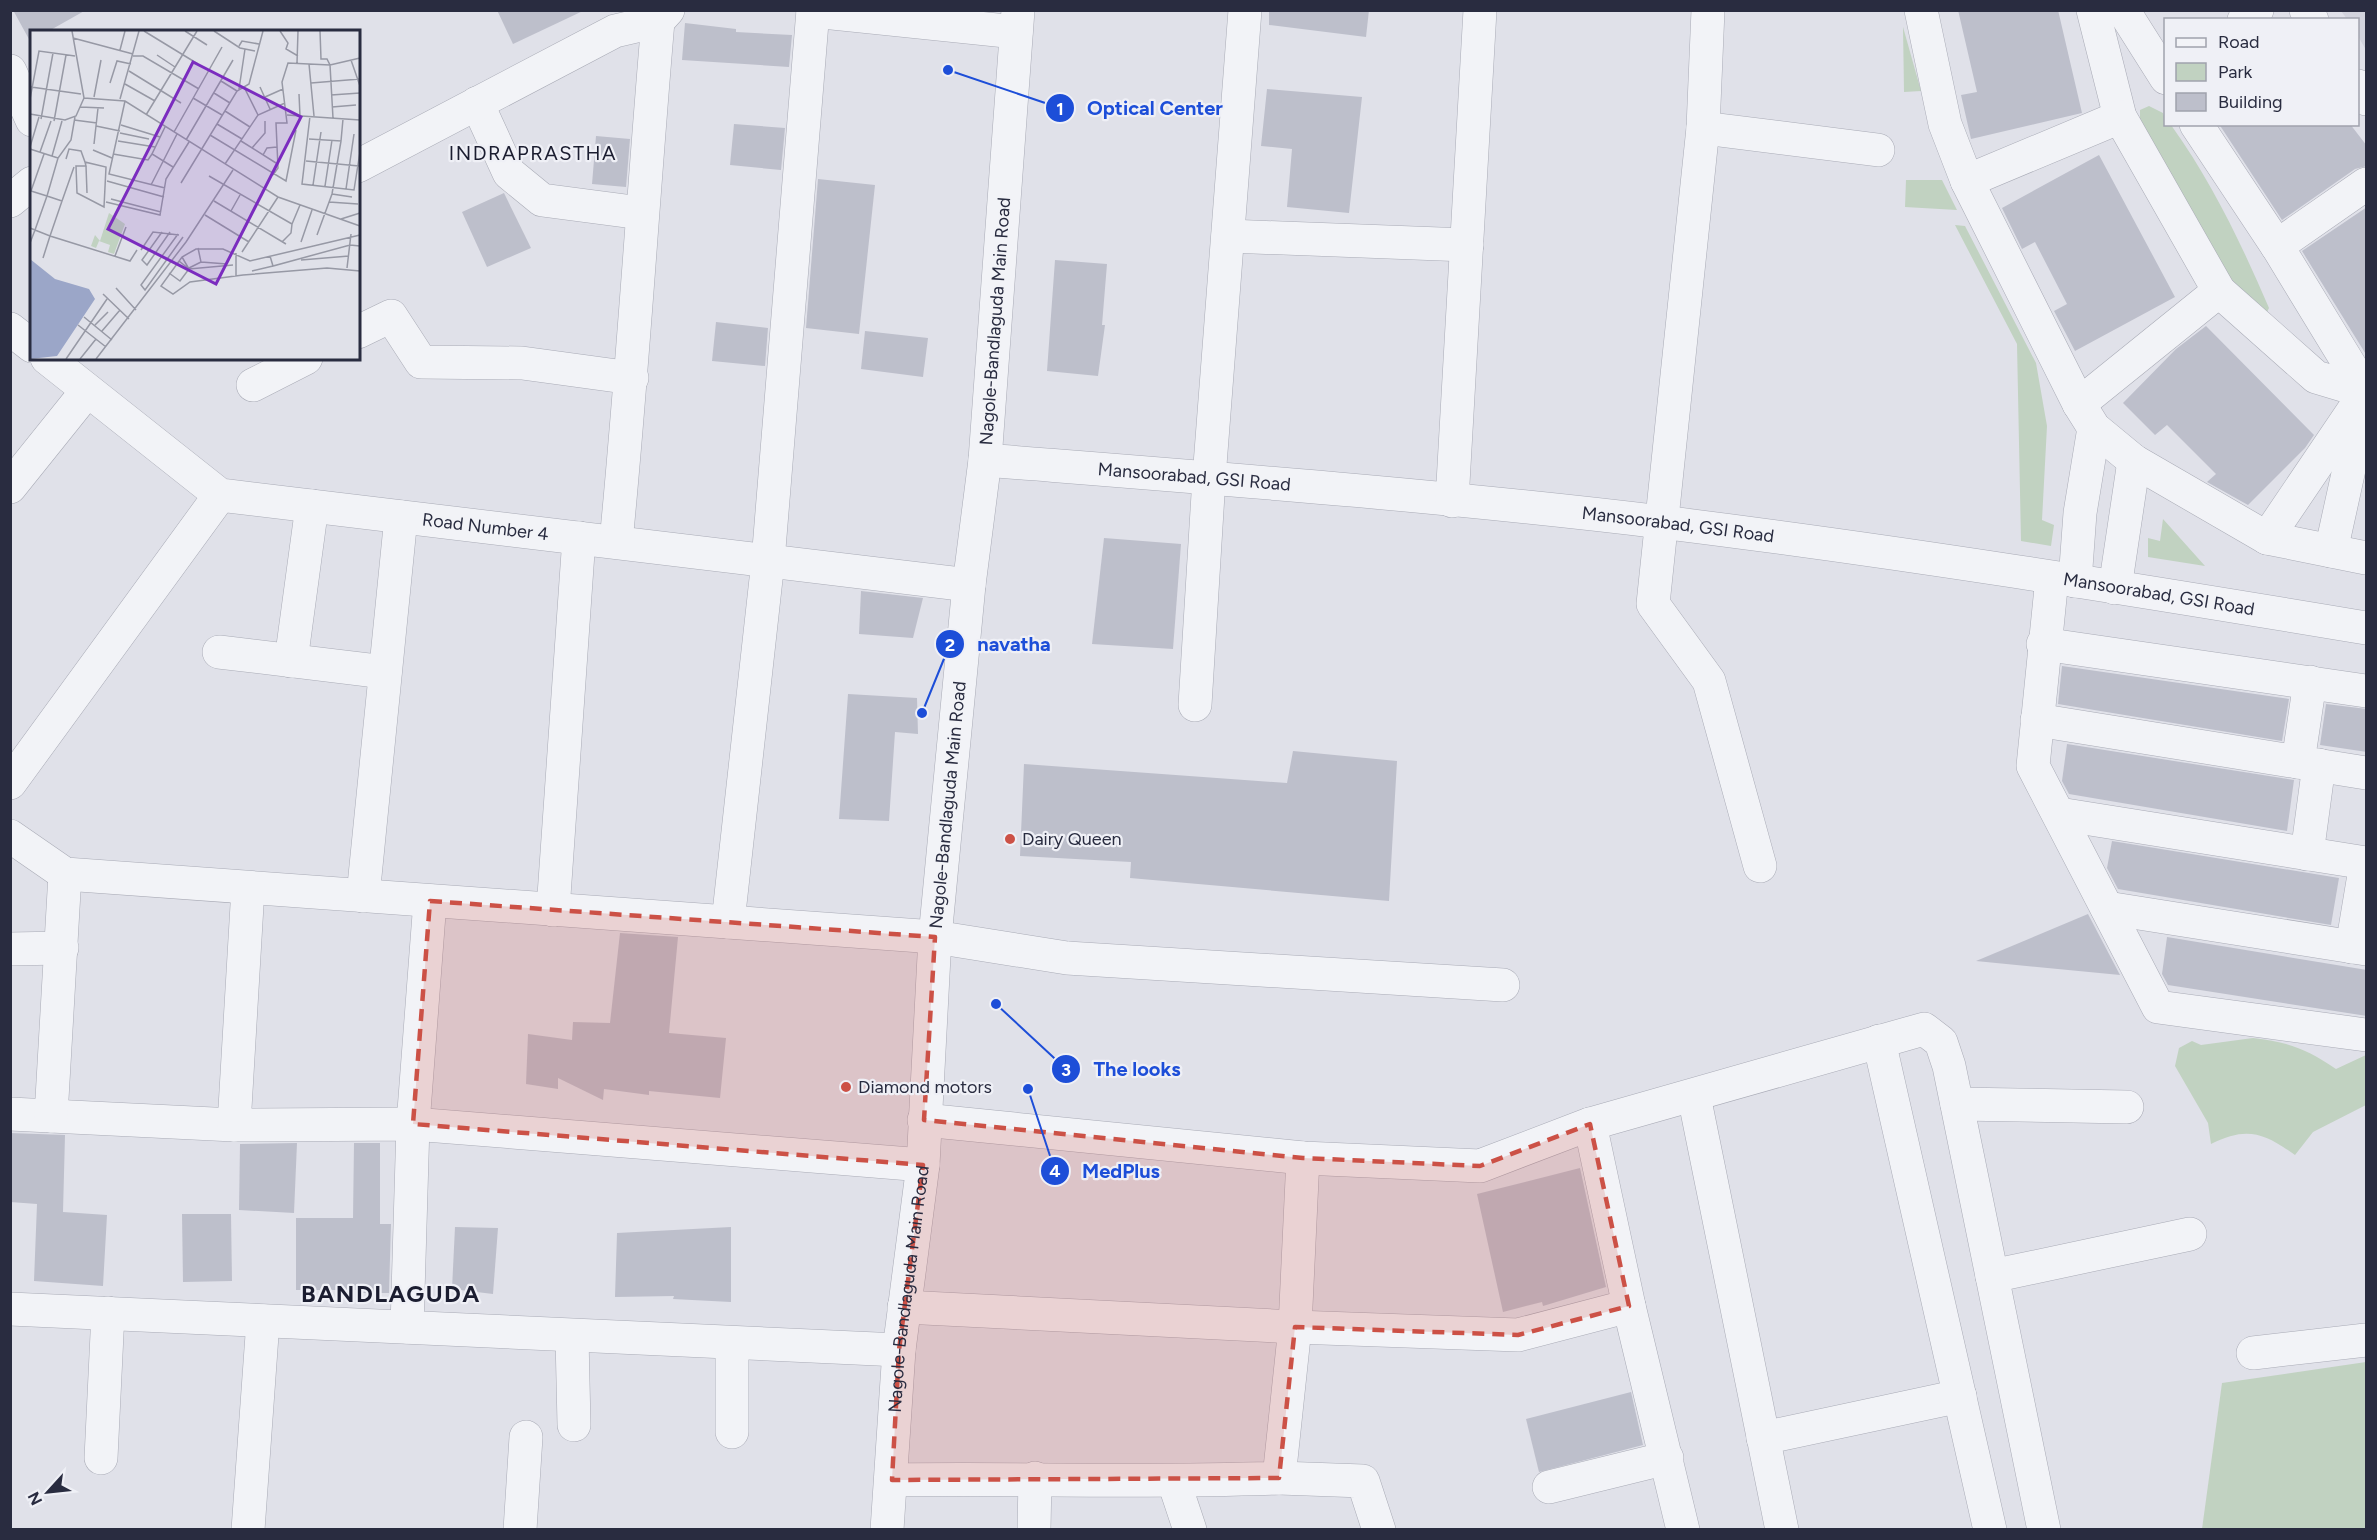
<svg xmlns="http://www.w3.org/2000/svg" width="2377" height="1540" font-family="Figtree,sans-serif">
<rect width="100%" height="100%" fill="#e0e1e9"/>
<path fill="#d2d3dd" d="M2341,11H2366V50L2358,36V20L2347,19Z"/>
<g fill="#c1d2c1">
<path d="M1903,27L1921,91L1904,92Z"/>
<path d="M2149,106L2163,113L2166,124L2171,125C2212,182 2241,243 2269,308L2262,322L2247,316L2140,132V110Z"/>
<path d="M1906,180H1942L1957,210L1905,207Z"/>
<path d="M1955,225L1965,226L2036,363L2047,426L2042,520L2054,525L2051,546L2021,541L2017,344Z"/>
<path d="M2163,519L2205,566L2148,557V538L2160,541Z"/>
<path d="M2253,1038C2288,1042 2307,1049 2336,1069L2366,1055V1105L2313,1132L2295,1155C2264,1133 2247,1126 2211,1144L2208,1123L2175,1066L2179,1048L2192,1041L2201,1045Z"/>
<path d="M2366,1362V1529H2202L2222,1383Z"/>
</g>
<g fill="#bdbfcb">
<path d="M13,10H86L47,32H32L30,41Z"/>
<path d="M497,10H585L513,44Z"/>
<path d="M1269,10H1369L1366,37L1269,25Z"/>
<path d="M1958,10H2058L2082,113L1971,139L1961,95L1977,92Z"/>
<path d="M685,23L736,29V32L792,35L789,67L682,60Z"/>
<path d="M1267,89L1362,97L1349,213L1287,207L1292,149L1261,146Z"/>
<path d="M734,124L785,128L781,170L730,165Z"/>
<path d="M2219,124H2350L2367,146V166L2355,169L2282,220Z"/>
<path d="M596,136L630,139L626,187L592,184Z"/>
<path d="M2099,155L2175,297L2075,351L2054,311L2067,304L2035,242L2022,249L2002,208Z"/>
<path d="M818,179L875,185L859,334L806,328Z"/>
<path d="M504,193L531,248L487,267L462,212Z"/>
<path d="M2367,207V356L2302,251Z"/>
<path d="M1055,260L1107,264L1102,325H1105L1098,376L1047,371Z"/>
<path d="M716,322L768,328L765,366L712,361Z"/>
<path d="M2206,326L2314,435L2305,448L2248,505L2207,482L2216,474L2167,425L2155,435L2123,403L2176,349Z"/>
<path d="M865,331L928,338L923,377L861,369Z"/>
<path d="M1104,538L1181,544L1173,649L1092,644Z"/>
<path d="M861,591L923,598L913,638L859,634Z"/>
<path d="M2062,666L2289,699L2282,741L2058,704Z"/>
<path d="M848,694L917,698L918,734L895,732L889,821L839,819Z"/>
<path d="M2326,704L2367,709V752L2320,745Z"/>
<path d="M2067,744L2294,780L2287,831L2069,794L2062,781Z"/>
<path d="M1293,751L1397,761L1389,901L1130,878L1131,862L1020,856L1024,764L1287,783Z"/>
<path d="M2112,841L2339,878L2331,925L2118,889L2107,868Z"/>
<path d="M2088,914L2120,975L1976,961Z"/>
<path d="M620,933L678,937L669,1033L726,1038L720,1098L649,1091V1095L604,1089L603,1100L558,1078V1089L526,1084L528,1034L572,1040L573,1022L610,1023Z"/>
<path d="M2167,937L2367,970V1016L2168,985L2162,974Z"/>
<path d="M10,1133L65,1135L63,1212L107,1215L103,1286L34,1281L37,1204L10,1202Z"/>
<path d="M297,1143L294,1213L239,1210L240,1144Z"/>
<path d="M354,1143H380V1224H391L389,1293H358V1290H296V1218H353Z"/>
<path d="M1580,1168L1606,1287L1543,1306L1542,1302L1503,1312L1477,1194Z"/>
<path d="M182,1214H231L232,1281L183,1282Z"/>
<path d="M455,1227L498,1228L493,1294L452,1289Z"/>
<path d="M731,1227V1302L673,1299L674,1296L615,1297L617,1233Z"/>
<path d="M1631,1392L1643,1445L1539,1472L1526,1419Z"/>
</g>
<g fill="none" stroke-linecap="round" stroke-linejoin="round">
<defs>
<g id="minor">
<path d="M1708,10L1703,128L1653,604L1709,681L1760,866"/>
<path d="M1921,10L1945,124L1967,181L2079,404L2094,428L2134,461L2267,538L2366,558"/>
<path d="M2093,10L2120,117L2219,291"/>
<path d="M2123,10L2166,78"/>
<path d="M2306,10L2312,20"/>
<path d="M813,11L1016,32"/>
<path d="M2244,20L2257,10"/>
<path d="M10,71L32,120"/>
<path d="M2358,86L2366,99"/>
<path d="M477,103L509,173L542,200L641,213"/>
<path d="M2196,124L2277,246L2366,392L2331,551"/>
<path d="M1703,128L1878,150"/>
<path d="M358,166L615,31L658,21L668,10"/>
<path d="M1967,181L2120,117"/>
<path d="M10,201L32,183"/>
<path d="M1228,236L1467,245"/>
<path d="M2277,246L2366,184"/>
<path d="M10,329L32,346"/>
<path d="M358,332L391,316L421,362L522,363L632,378"/>
<path id="s1" d="M47,358L220,495L969,585"/>
<path d="M253,385L306,358"/>
<path d="M2079,404L2219,291L2316,377L2366,392"/>
<path id="s2" d="M985,460C1210,478 1437,495 1661,522C1897,551 2132,589 2366,628"/>
<path d="M10,487L87,391"/>
<path d="M1452,501L1480,10"/>
<path d="M2267,538L2355,408"/>
<path d="M616,542C633,369 643,195 658,21"/>
<path d="M2052,578L2033,766L2158,1007L2366,1035"/>
<path d="M2075,581L2080,513L2094,428"/>
<path d="M2115,588L2134,461"/>
<path d="M2043,644L2366,691"/>
<path d="M219,652L385,672"/>
<path d="M291,661L312,506"/>
<path d="M1195,705L1209,478L1245,10"/>
<path d="M2037,720L2366,773"/>
<path d="M2298,762L2310,682"/>
<path d="M10,783L220,495"/>
<path d="M2059,814L2366,863"/>
<path d="M10,836L65,874L935,937L1067,958L1503,985"/>
<path d="M2307,854L2319,765"/>
<path d="M363,896L401,517"/>
<path d="M2107,908L2366,949"/>
<path d="M553,910L579,538"/>
<path d="M728,922L768,561L813,10"/>
<path d="M2352,947L2366,863"/>
<path d="M10,949L62,948"/>
<path d="M1879,1041L1990,1530"/>
<path d="M1694,1096L1782,1530"/>
<path d="M1957,1104L2127,1107"/>
<path d="M10,1114L234,1125L413,1124L923,1165"/>
<path d="M51,1116L65,874"/>
<path d="M924,1120L1303,1158L1480,1166L1590,1124L1924,1029L1941,1042L1949,1066L2044,1530"/>
<path d="M1590,1124L1629,1306L1683,1530"/>
<path d="M234,1125L248,888"/>
<path d="M1992,1276L2190,1234"/>
<path d="M904,1307L1295,1327L1518,1335L1629,1306"/>
<path d="M10,1309L899,1350"/>
<path d="M407,1327L413,1124L430,901"/>
<path d="M572,1337L574,1425"/>
<path d="M732,1344V1432"/>
<path d="M2253,1353L2366,1340"/>
<path d="M1763,1438L1960,1396"/>
<path d="M101,1458L108,1313"/>
<path d="M1279,1478L1363,1481L1379,1530"/>
<path d="M892,1480C1021,1478 1150,1483 1279,1478L1295,1327L1303,1158"/>
<path d="M1174,1482L1190,1530"/>
<path d="M1549,1487L1667,1458"/>
<path d="M248,1530L263,1321"/>
<path d="M520,1530L526,1437"/>
<path id="s3" d="M887,1530L899,1350L923,1165L935,937L969,585L985,460L1018,10"/>
<path d="M1034,1530L1035,1478"/>
</g>
</defs>
<use href="#minor" stroke="#a9abb6" stroke-width="34"/>
<use href="#minor" stroke="#f2f3f7" stroke-width="33"/>
</g>
<path fill="#cc5146" fill-opacity="0.2" stroke="#cc5146" stroke-width="4.5" stroke-dasharray="12 8" stroke-linejoin="round" d="M430,901L935,937L924,1120L1303,1158L1480,1166L1590,1124L1629,1306L1518,1335L1295,1327L1279,1478L892,1480L899,1350L923,1165L413,1124Z"/>
<g fill="#cc5146" stroke="#eff0f6" stroke-width="2">
<circle cx="1010" cy="839" r="6"/>
<circle cx="846" cy="1087" r="6"/>
</g>
<g text-anchor="middle" dominant-baseline="central" stroke-width="4.5" stroke-linejoin="round" paint-order="stroke">
<g font-size="18" fill="#292c40" stroke="#eff0f6">
<text stroke="none"><textPath href="#s3" startOffset="1214">Nagole-Bandlaguda Main Road</textPath></text>
<text stroke="none"><textPath href="#s2" startOffset="210">Mansoorabad, GSI Road</textPath></text>
<text stroke="none"><textPath href="#s2" startOffset="696">Mansoorabad, GSI Road</textPath></text>
<text stroke="none"><textPath href="#s1" startOffset="488">Road Number 4</textPath></text>
<text stroke="none"><textPath href="#s2" startOffset="1182">Mansoorabad, GSI Road</textPath></text>
<text stroke="none"><textPath href="#s3" startOffset="728">Nagole-Bandlaguda Main Road</textPath></text>
<text stroke="none"><textPath href="#s3" startOffset="242">Nagole-Bandlaguda Main Road</textPath></text>
</g>
<g font-size="18" fill="#292c40" stroke="#eff0f6" text-anchor="start">
<text x="1022" y="839">Dairy Queen</text>
<text x="858" y="1087">Diamond motors</text>
</g>
<g font-size="20" letter-spacing="1.5" fill="#1b1d30" stroke="#eff0f6">
<text x="533" y="153">INDRAPRASTHA</text>
</g>
<g font-size="24" font-weight="bold" letter-spacing="1.5" fill="#1b1d30" stroke="#eff0f6">
<text x="391" y="1293">BANDLAGUDA</text>
</g>
</g>
<g transform="translate(30 30)">
<rect width="330" height="330" fill="#e0e1e9"/>
<path d="M79,183L95,194L84,224L78,222L80,215L69,211L66,218L61,216L65,205L70,211Z" fill="#c1d2c1"/>
<path d="M0,229L25,249L59,259L65,269L27,326L0,329Z" fill="#9ba6c8"/>
<path fill="none" stroke="#9799a5" stroke-width="1.5" d="M42,1L54,68M114,1L168,34M155,1L177,15M184,1L210,18L225,21M250,1L258,13L256,19L268,26M290,1L291,29H297L300,35L303,88M43,8L103,24M209,16L212,11L229,14M90,20L95,1M127,25L145,37M103,26H113L169,59M321,30L330,56M267,33L268,1M279,34L284,86M99,41L151,73M191,51L207,61M80,53L87,31L101,34M281,53L330,49M95,54L125,71M1,57L51,64M214,57L228,85M230,57L240,79M209,59L215,19M184,63L200,73M269,64L270,86M301,65L330,63M64,67L71,30M235,67L253,59M54,68L95,71L248,167L330,196M163,68L192,85M0,69L9,21L45,26M90,69L109,1M95,71L79,144L135,158M50,77L74,78M302,77L326,75M195,81L220,97M0,84L35,90L46,86L54,68M116,85L167,1M257,85L330,90M280,86L272,154L324,160L330,122M11,89L23,23M44,90L67,93M24,91L36,25M187,94L212,109M91,95L130,107M66,96L90,101M135,97L122,124L143,137M144,102L192,17M90,103L119,109M180,105L256,151L266,100M279,109L311,111L313,89M156,110L203,30M88,111L125,117M211,111L246,133M64,114L68,78M0,117L9,87M222,118L235,103V91M0,119L28,128M63,120L82,128M10,122L21,91M14,124L1,161L17,166L28,128L41,110L45,87M83,124L118,130L122,124M233,125L237,118L247,117M22,126L32,91M36,129L39,119L51,121L55,132L76,137L74,177L47,163L46,136H56L55,132M276,131L329,136M195,134L228,85L255,73M56,136L57,163M243,145L248,138L246,93H257L252,52L258,33L300,35L330,28M179,146L262,194L261,203L252,212M77,151L134,167M151,153L207,61L219,54L233,1M121,155L147,104M283,155L291,102M295,156L302,110M316,159L324,104M302,164L322,167M81,169L131,182M32,171L44,137M184,171L256,214M76,172L130,185L136,149L159,112M299,172L328,174M201,181L210,165M175,185L219,212M311,189L330,183M262,194L270,175M0,198L5,200L17,166L32,171L20,206L5,200L0,213M132,202L112,230L117,235L140,202M148,204L111,255L115,260L153,207M287,205L302,164L311,111M330,205L220,231L193,219H166L152,227L131,256L143,264L160,252L213,245L297,238L330,241M271,212L282,180M111,220L123,202L149,205M212,222L248,167M206,223V246M85,226L96,197M240,226L243,236L320,215L330,216M13,228L20,206L100,231L107,220M271,230L319,226M149,231L159,239L203,235M171,232L197,234M159,238L171,232L168,218M317,238L321,204M222,241L243,236M139,243L150,251L159,239L152,227M86,258L106,280M73,264L99,289M54,287L82,310M48,295L76,317M65,295L78,282M72,301L90,280M36,329L77,269M50,329L66,309M66,329L156,212L203,140"/>
<path fill="#7b2cbf" fill-opacity="0.15" stroke="#7b2cbf" stroke-width="3" d="M163,32L271,87L186,254L78,199Z"/>
<rect width="330" height="330" fill="none" stroke="#292c40" stroke-width="3"/>
</g>
<path fill="none" stroke="#1d4ed8" stroke-width="2" d="M948 70L1060 108M922 713L950 644M996 1004L1066 1069M1028 1089L1055 1171"/>
<g fill="#1d4ed8" stroke="#eff0f6" stroke-width="2">
<circle cx="948" cy="70" r="6"/>
<circle cx="922" cy="713" r="6"/>
<circle cx="996" cy="1004" r="6"/>
<circle cx="1028" cy="1089" r="6"/>
<circle cx="1060" cy="108" r="15"/>
<circle cx="950" cy="644" r="15"/>
<circle cx="1066" cy="1069" r="15"/>
<circle cx="1055" cy="1171" r="15"/>
</g>
<g font-size="18" text-anchor="middle" font-weight="bold" fill="#fff">
<text x="1060" y="115">1</text>
<text x="950" y="651">2</text>
<text x="1066" y="1076">3</text>
<text x="1055" y="1177">4</text>
</g>
<g font-size="20" text-anchor="middle" font-weight="bold" fill="#1d4ed8" stroke="#eff0f6" stroke-width="4.5" stroke-linejoin="round" paint-order="stroke">
<text x="1155" y="115">Optical Center</text>
<text x="1014" y="651">navatha</text>
<text x="1137" y="1076">The looks</text>
<text x="1121" y="1178">MedPlus</text>
</g>
<rect width="2377" height="1540" fill="none" stroke="#292c40" stroke-width="24"/>
<rect x="2164" y="18" width="195" height="108" fill="#eff0f6" stroke="#a0a2ad" stroke-width="1.5"/>
<rect x="2176" y="38" width="30" height="9" fill="#f2f3f7" stroke="#a0a2ad" stroke-width="1.5"/>
<text x="2218" y="48" font-size="18" fill="#292c40">Road</text>
<rect x="2176" y="63" width="30" height="18" fill="#c1d2c1" stroke="#a0a2ad" stroke-width="1.5"/>
<text x="2218" y="78" font-size="18" fill="#292c40">Park</text>
<rect x="2176" y="93" width="30" height="18" fill="#bdbfcb" stroke="#a0a2ad" stroke-width="1.5"/>
<text x="2218" y="108" font-size="18" fill="#292c40">Building</text>
<g transform="translate(48 1492) rotate(243)" stroke="#eff0f6" stroke-width="4.5" paint-order="stroke">
<path d="M0-4.5L10 22L0 15L-10 22Z" fill="#292c40"/>
<text y="-9" font-size="16" font-weight="bold" text-anchor="middle" fill="#292c40">N</text>
</g>
</svg>
